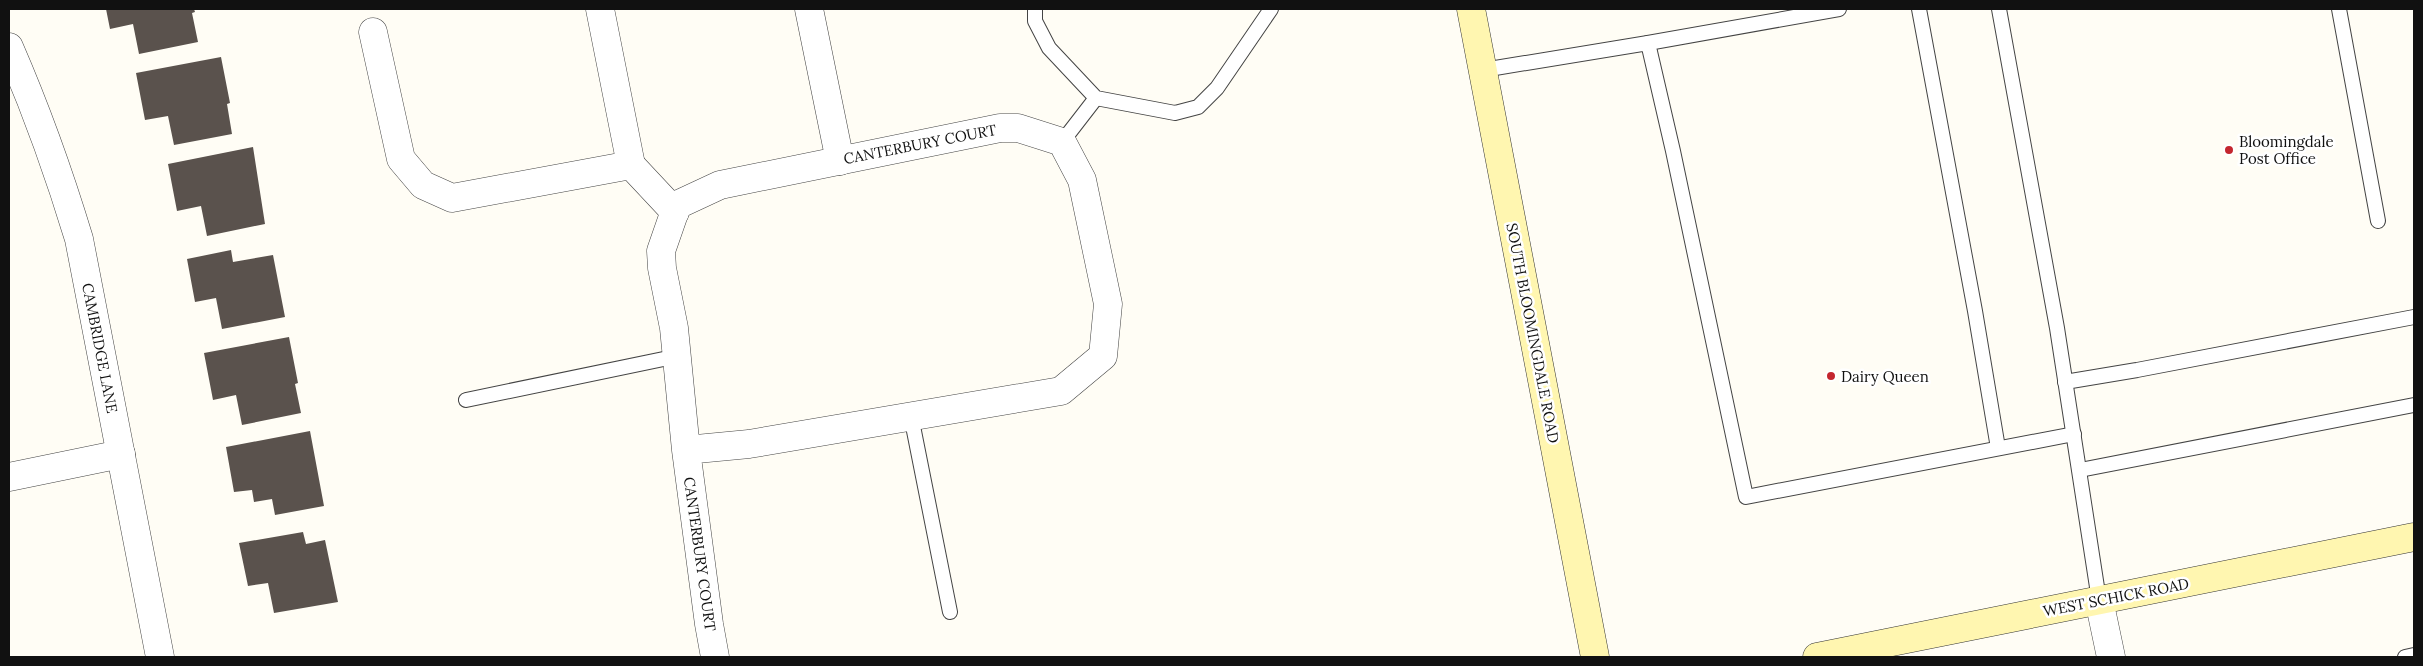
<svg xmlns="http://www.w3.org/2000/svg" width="2423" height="666" font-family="Lora,serif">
<rect width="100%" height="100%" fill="#fffdf5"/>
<g fill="#5a524d">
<path d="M106,9H194L195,12L192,13L198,42L139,54L133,24L110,29Z"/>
<path d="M221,57L230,103L227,104L232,134L174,145L168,116L145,120L136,73Z"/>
<path d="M253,147L265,224L207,236L201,206L177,211L168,164Z"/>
<path d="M231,250L233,262L273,255L285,317L222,329L216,298L195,302L187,259Z"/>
<path d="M289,337L298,383L295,384L301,413L242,425L236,395L213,400L204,353Z"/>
<path d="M310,431L324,506L275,515L272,499L254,502L252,490L234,492L226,447Z"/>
<path d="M303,532L306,544L325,540L338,602L274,613L268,583L248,586L239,543Z"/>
</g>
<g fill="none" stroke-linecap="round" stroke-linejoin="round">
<defs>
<g id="lane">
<path d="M1035,9V21L1049,48L1096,98L1175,113L1198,107L1217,88L1271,9"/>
<path d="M1919,9L1975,311L1998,448"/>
<path d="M1999,9L2057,328L2099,600"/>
<path d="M2339,9L2378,221"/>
<path d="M1648,43L1839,9"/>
<path d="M1483,70L1648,43L1673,151L1746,497L2074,434"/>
<path d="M1062,142L1096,98"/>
<path d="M2065,382L2137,370L2414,317"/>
<path d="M466,400L678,356"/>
<path d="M911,416L950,612"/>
<path d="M2080,470L2414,405"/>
<path d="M2405,657L2414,655"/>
</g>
<g id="street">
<path d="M600,9L631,165"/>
<path d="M809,9L840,161"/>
<path d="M373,32L401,159L423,185L452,198L631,165L675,212"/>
<path d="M9,47C36,109 59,173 79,239L160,657"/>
<path d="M686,450L749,444L1061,391L1103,356L1108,304L1082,180L1062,142L1018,128H1000L720,185L677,205L661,251L662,268L674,328L686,450L709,624L715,657"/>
<path d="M9,477L121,454"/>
<path d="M2099,600L2111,657"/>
</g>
<g id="secondary">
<path d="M1471,9L1595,657"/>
<path d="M1817,657L2414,537"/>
</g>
</defs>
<use href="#lane" stroke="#444" stroke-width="16"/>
<use href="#street" stroke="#444" stroke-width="29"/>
<use href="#secondary" stroke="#333" stroke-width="29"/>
<use href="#lane" stroke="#fff" stroke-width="14"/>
<use href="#street" stroke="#fff" stroke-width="28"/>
<use href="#secondary" stroke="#fff6b0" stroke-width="28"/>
</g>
<g fill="#c4262e" stroke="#fff" stroke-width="2">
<circle cx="2229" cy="150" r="5"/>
<circle cx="1831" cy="376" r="5"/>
</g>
<g text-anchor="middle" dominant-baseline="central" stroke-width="5" stroke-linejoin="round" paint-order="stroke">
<g font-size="15" fill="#111" stroke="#fff" text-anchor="start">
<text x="2239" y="141">Bloomingdale<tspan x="2239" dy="17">Post Office</tspan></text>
<text x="1841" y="376">Dairy Queen</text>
</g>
<g font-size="15" fill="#111" stroke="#fff">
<text transform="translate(920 144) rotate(-11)">CANTERBURY COURT</text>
<text transform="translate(1533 333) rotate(79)">SOUTH BLOOMINGDALE ROAD</text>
<text transform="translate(100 348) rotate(79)">CAMBRIDGE LANE</text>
<text transform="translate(700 554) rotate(82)">CANTERBURY COURT</text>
<text transform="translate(2116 597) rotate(-11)">WEST SCHICK ROAD</text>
</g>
</g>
<rect width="2423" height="666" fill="none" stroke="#111111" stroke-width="20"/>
</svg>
